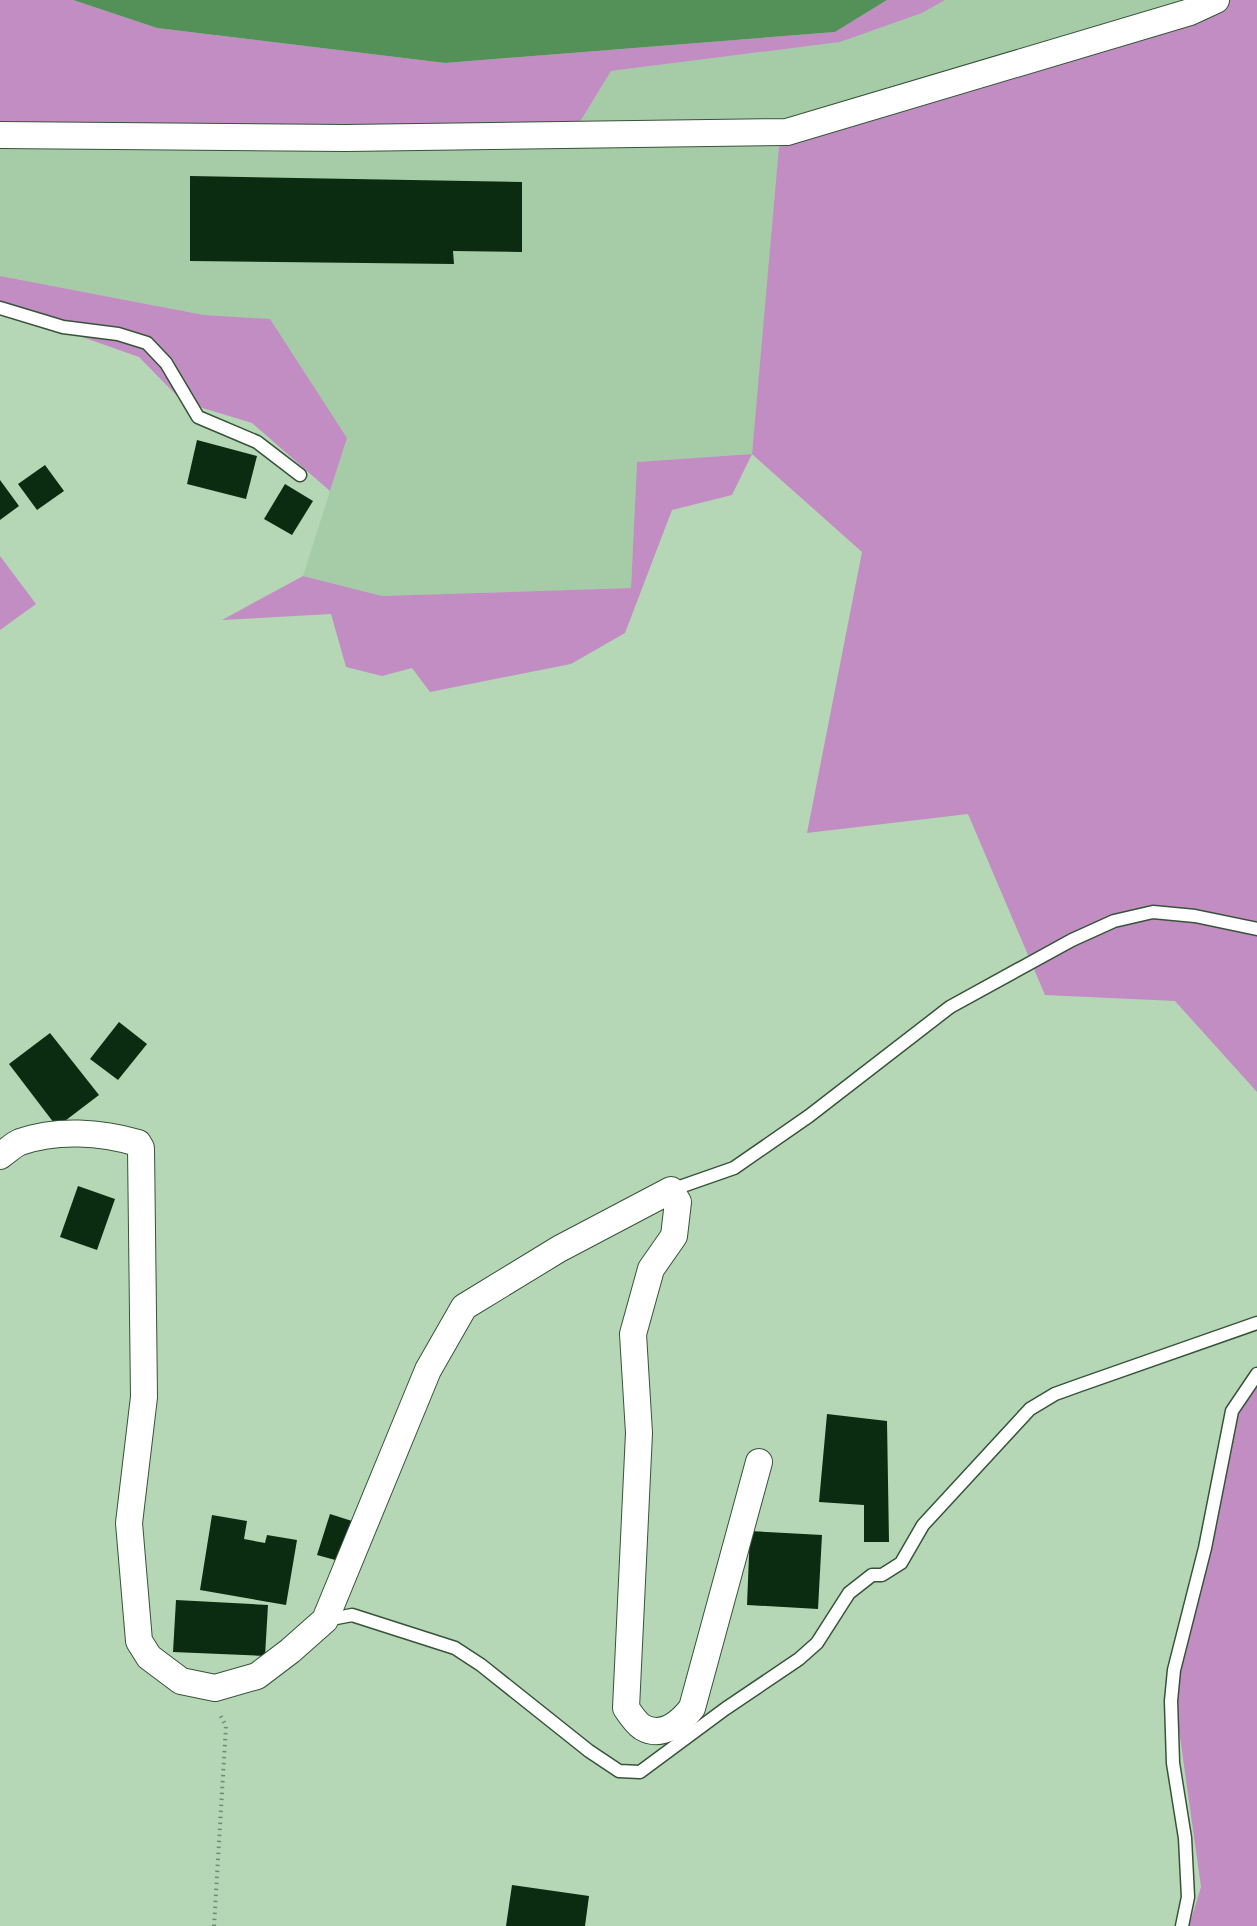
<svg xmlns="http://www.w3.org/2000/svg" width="1257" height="1926" font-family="Arial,sans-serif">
<rect width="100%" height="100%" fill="#b5d7b6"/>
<path fill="#a5cca6" d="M945,0H1221L780,147L752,454L637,462L631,588L382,596L303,576L347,438L270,320L204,315L0,276V135H572L611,71L840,42L922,13Z"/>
<g fill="#c28dc3">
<path d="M0,0H73L157,28L445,63L835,32L887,0H945L922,13L840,42L611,71L572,135H0Z"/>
<path d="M1221,0H1257V1092L1175,1001L1045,995L968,814L807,833L862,552L752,454L732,495L672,510L625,633L571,664L430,692L412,668L382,676L346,667L331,614L222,620L303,576L382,596L631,588L637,462L752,454L779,147L948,86Z"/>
<path d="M0,276L204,315L270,319L347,438L330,491L252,423L183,402L139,357L0,308Z"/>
<path d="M0,556L36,604L0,630Z"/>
<path d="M1257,1382V1926H1189L1201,1887L1174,1694L1231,1416Z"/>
</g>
<path fill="#539158" d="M73,0H887L835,32L445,63L157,28Z"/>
<g fill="#0b2c10">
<path d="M190,176L522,182V252L453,251L454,264L190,261Z"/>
<path d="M197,440L257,456L246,499L187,484Z"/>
<path d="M45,465L64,491L37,510L18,484Z"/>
<path d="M0,480L19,506L0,520Z"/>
<path d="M285,484L313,501L292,535L264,519Z"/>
<path d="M119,1022L147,1044L118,1080L90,1059Z"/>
<path d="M50,1033L99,1095L57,1127L9,1064Z"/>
<path d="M78,1186L115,1199L97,1250L60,1237Z"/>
<path d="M827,1414L887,1421L889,1542H864V1505L819,1502Z"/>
<path d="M330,1514L352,1521L339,1561L317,1555Z"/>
<path d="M212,1515L247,1521L244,1539L265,1543L267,1535L297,1540L286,1605L200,1590Z"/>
<path d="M750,1531L822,1535L818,1609L747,1605Z"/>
<path d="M176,1600L268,1605L265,1656L173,1652Z"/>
<path d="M512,1885L589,1896L585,1926H506Z"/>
</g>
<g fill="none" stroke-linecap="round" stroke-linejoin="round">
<defs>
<g id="service">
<path d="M0,308L63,327L118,334L147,343L166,363L198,417L257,442L300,475"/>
<path d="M671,1190L734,1168L809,1116L950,1007L1072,940L1114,921L1153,912L1195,916L1257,929"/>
<path d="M326,1620L352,1615L455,1648L481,1665L589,1751L619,1771L640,1772L725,1709L799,1659L817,1643L849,1593L872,1575H882L901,1563L923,1525L1030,1409L1055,1394L1080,1385L1257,1323"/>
<path d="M1182,1926L1188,1897L1185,1838L1173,1763L1171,1701L1174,1670L1205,1548L1232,1411L1257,1374"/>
</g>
<g id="minor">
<path d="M0,135L346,138L787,132L1190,12L1216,0"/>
<path d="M0,1156C6,1152 13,1145 20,1142C57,1129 101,1132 138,1143L141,1148L144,1397L129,1523L139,1641L149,1657L181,1681L215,1688L257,1676L290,1651L325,1620L428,1370L464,1307L559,1249L671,1190L678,1202L674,1236L651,1269L633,1334L639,1433L626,1708C630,1714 636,1723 642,1727C662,1739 681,1722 692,1708L759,1462"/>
</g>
</defs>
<use href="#service" stroke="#375439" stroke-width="15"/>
<use href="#minor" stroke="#375439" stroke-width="28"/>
<path stroke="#728b72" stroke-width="4" stroke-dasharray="1.5 4.5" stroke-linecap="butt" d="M214,1926L226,1726L220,1715"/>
<use href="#service" stroke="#fff" stroke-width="12"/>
<use href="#minor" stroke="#fff" stroke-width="26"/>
</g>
</svg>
